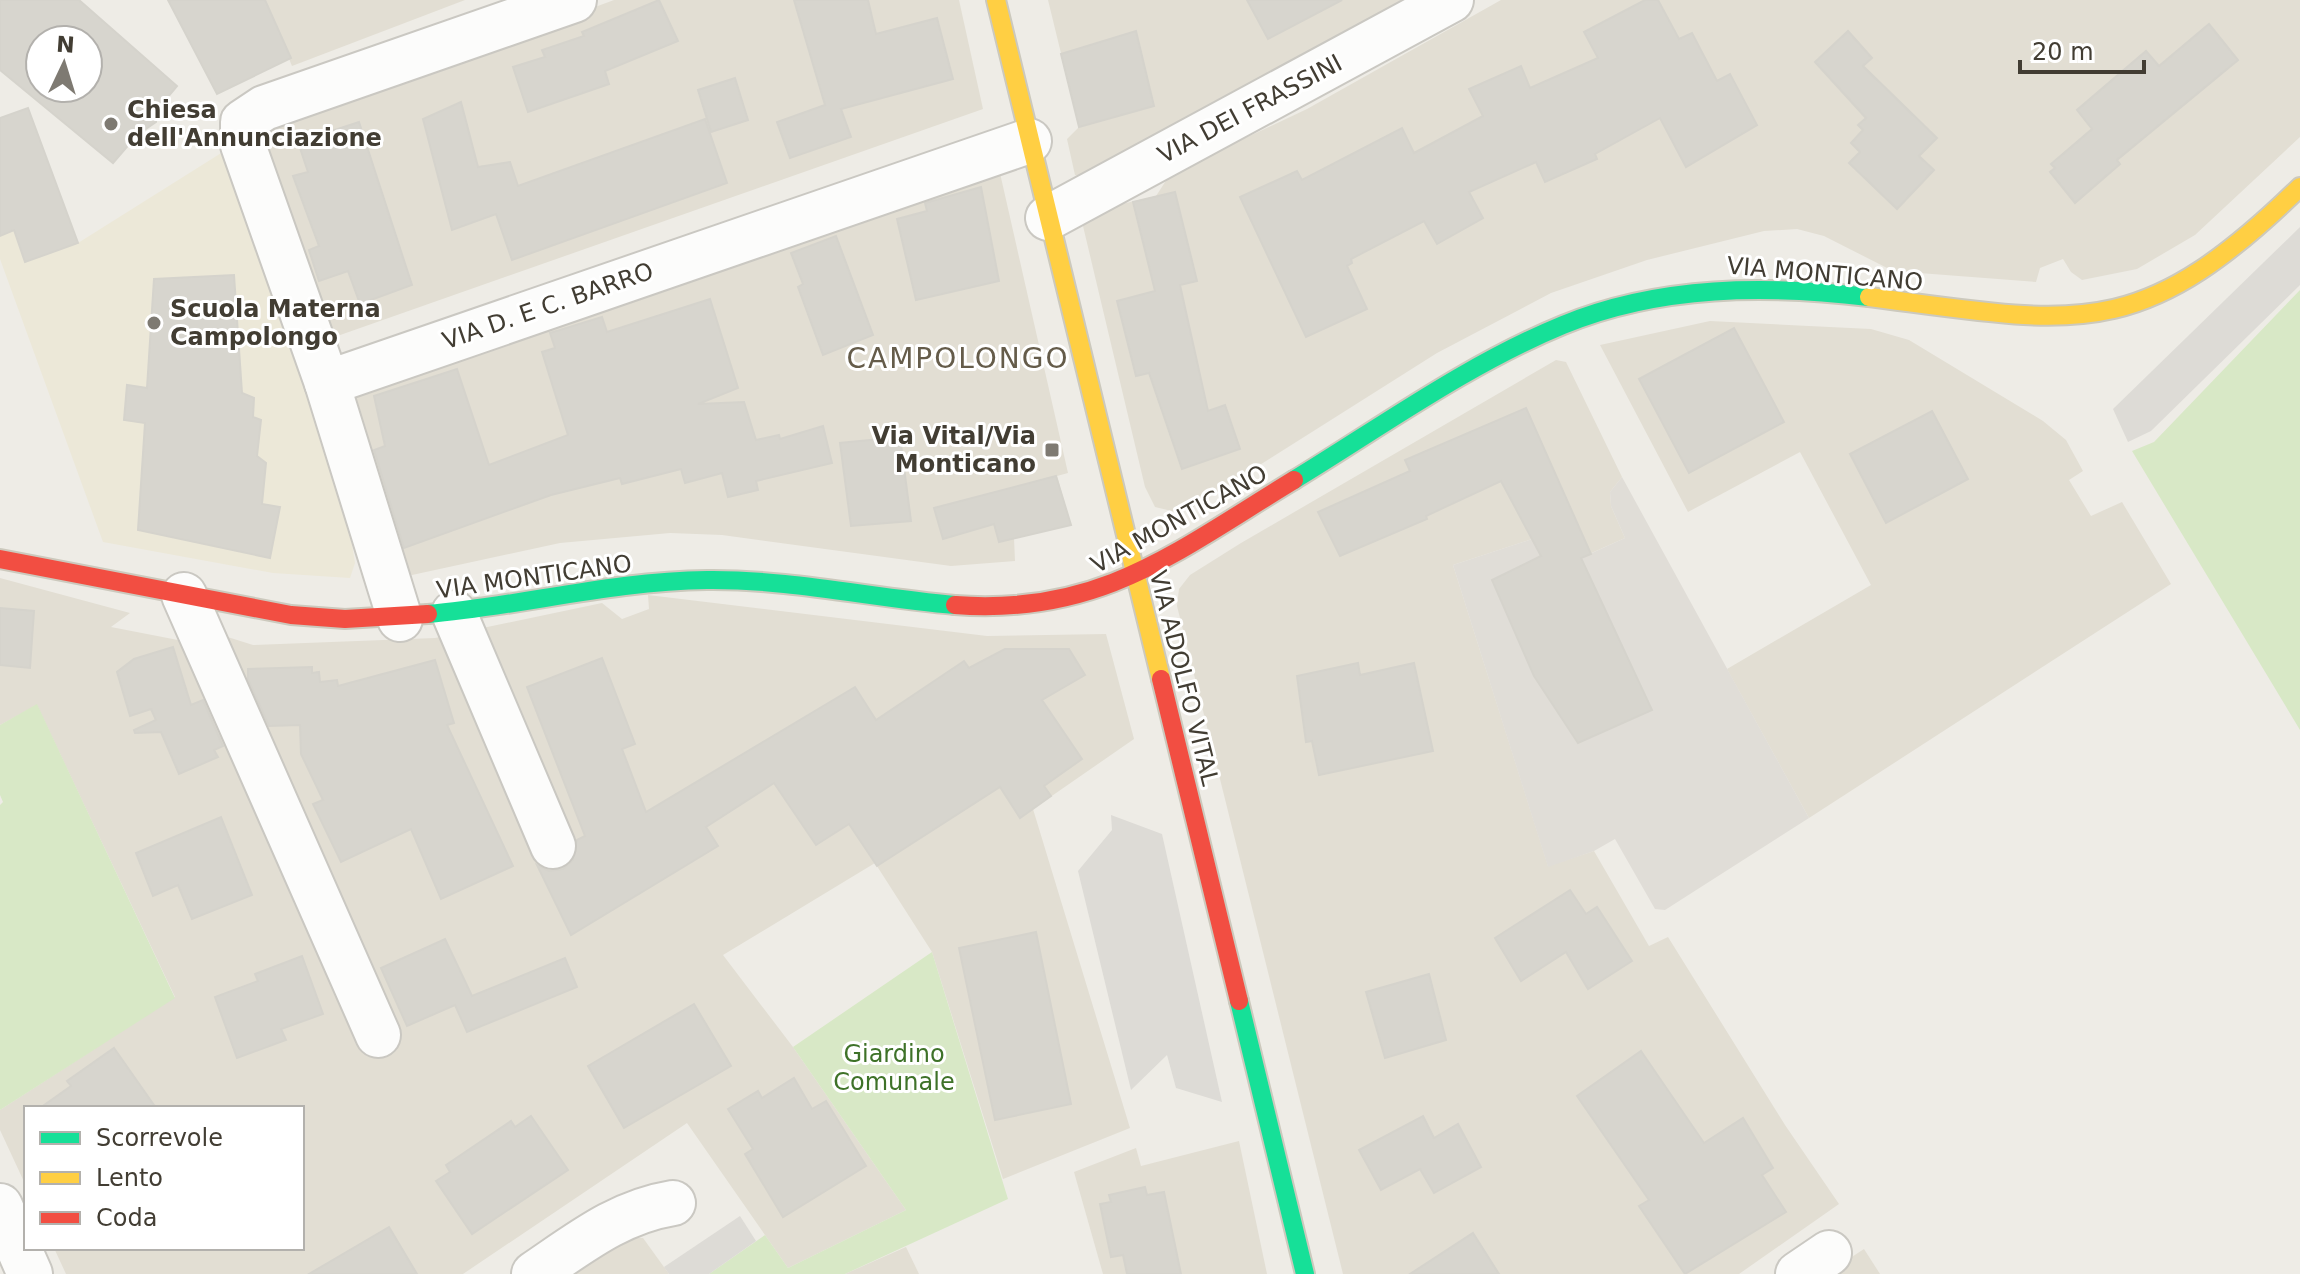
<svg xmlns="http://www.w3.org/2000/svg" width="2300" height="1274" font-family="'DejaVu Sans',sans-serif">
<rect width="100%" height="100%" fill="#eeece6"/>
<g fill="#e2ded3">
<path d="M265,0H465L292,66Z"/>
<path d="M614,0H959L983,109L326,340L254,133Z"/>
<path d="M1048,0H1431L1089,179L1075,175L1067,139L1079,127Z"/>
<path d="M1501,0H2300V137L2195,235L2137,269L2082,280L2071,272L2063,259L2040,268L2036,282L1893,271L1824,236L1797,229L1764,231L1647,260L1551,293L1437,353L1193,507L1176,512L1155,507L1145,487L1083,226L1088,212L1156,196L1171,173L1307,109Z"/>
<path d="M997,160L1068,473L1057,476L1071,525L1014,538L1015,561L951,566L722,535L670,533L560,543L412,575L403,571L339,390Z"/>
<path d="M1710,321L1871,329L1909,340L2043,421L2066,440L2083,471L2069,480L2091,516L2122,502L2171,584L1809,818L1727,669L1871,585L1800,452L1688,512L1600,345Z"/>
<path d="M1556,360L1566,362L1622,477L1610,492L1611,506L1625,538L1549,572L1532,539L1453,565L1548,866L1594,851L1649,946L1668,937L1785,1125L1839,1204L1739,1274H1343L1177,606L1179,589L1190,575L1241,543Z"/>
<path d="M0,578L130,613L111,627L183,641L226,745L356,1029L215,633L253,645L435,638L602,603L622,619L649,609L648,595L987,636L1106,634L1134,739L1033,809L1130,1128L1003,1179L932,952L875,863L723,955L793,1047L906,1210L788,1268L687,1123L463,1274H66L54,1248H302V1108H26V1186L0,1130V1110L175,997L37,705L0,725Z"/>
<path d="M1239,1141L1267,1274H1103L1074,1172L1136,1148L1141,1166Z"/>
<path d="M620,1237L643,1238L669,1274H567Z"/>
<path d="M906,1247L919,1274H845Z"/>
<path d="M1864,1249L1880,1274H1826Z"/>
</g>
<path fill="#e0ddd7" d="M1622,477L1809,818L1665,910L1655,909L1615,839L1594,851L1548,867L1453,565L1532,539L1550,572L1625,538L1611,506L1610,492Z"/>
<path fill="#ece8d8" d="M226,150L305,384L352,544L355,563L350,578L273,573L103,542L0,259V236L14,230L26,262L78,243Z"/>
<g fill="#d8e8c6">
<path d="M2300,290V730L2132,451L2154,442Z"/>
<path d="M37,704L175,998L0,1110V805L3,802L0,795V725Z"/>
<path d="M932,952L1008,1199L845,1274H709L765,1235L788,1268L906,1210L793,1047Z"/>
</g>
<g fill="#dddbd6">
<path d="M2300,227V285L2151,431L2128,442L2113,409Z"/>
<path d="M1111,815L1162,834L1222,1102L1176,1088L1167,1055L1131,1090L1078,871L1112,830Z"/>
<path d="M740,1216L756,1241L709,1274H669L664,1267Z"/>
</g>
<g fill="#d7d5ce" stroke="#d5d3cc" stroke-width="2" fill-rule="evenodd">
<path d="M0,0H79L177,86L156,111V122L137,135L113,163L0,70ZM40,40H88V88H40Z"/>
<path d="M168,0H265L291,58L217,94Z"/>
<path d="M659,0L678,41L605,71L609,84L528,112L513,67L545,57L542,50L584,36L582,32Z"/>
<path d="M794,0H868L876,34L937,18L953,79L841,109L851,137L790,158L777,122L825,105Z"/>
<path d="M1247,0H1342L1268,39Z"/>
<path d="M1645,0H1658L1679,39L1692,33L1717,81L1730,74L1757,125L1686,167L1660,118L1595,154L1597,159L1545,182L1536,162L1469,192L1483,218L1437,244L1424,221L1351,259L1352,263L1347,266L1367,309L1306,337L1240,197L1297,171L1302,180L1402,128L1414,153L1483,116L1469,89L1521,66L1530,88L1598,58L1584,32Z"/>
<path d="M2209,24L2238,60L2117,160L2120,164L2075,203L2050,172L2055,168L2051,164L2092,129L2077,110L2146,51L2159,66Z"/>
<path d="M1136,31L1154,106L1079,127L1061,54Z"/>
<path d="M1848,31L1872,58L1863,66L1937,138L1919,156L1934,170L1897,209L1849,163L1860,152L1851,143L1863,130L1858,125L1866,118L1815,62Z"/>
<path d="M735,78L748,120L711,132L698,90Z"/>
<path d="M461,102L478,167L510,162L518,186L705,119L727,183L512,260L496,214L452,230L423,119Z"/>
<path d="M28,108L78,243L25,262L14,230L0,236V118Z"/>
<path d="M359,122L412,285L360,304L348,271L319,281L309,250L319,246L293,176L308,172L298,142Z"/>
<path d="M981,187L999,281L916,300L897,219L927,211L925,203Z"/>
<path d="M1175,192L1197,281L1180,285L1208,411L1225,405L1240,449L1182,469L1149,373L1136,376L1117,301L1155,291L1133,202Z"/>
<path d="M836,236L873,335L823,355L798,287L803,284L791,253Z"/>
<path d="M234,275L242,393L254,398L253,417L261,420L257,456L266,463L262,504L280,507L270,558L138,530L145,423L124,420L127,385L147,388L154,279Z"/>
<path d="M710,299L738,388L698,404L744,402L756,440L779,435L780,439L823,426L832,463L756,481L758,490L728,497L722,473L685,483L681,469L622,484L620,478L551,495L404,548L374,450L385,446L374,396L457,369L489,465L568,435L542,352L555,348L550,333L602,317L607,332Z"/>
<path d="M1734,328L1784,422L1689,473L1639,379Z"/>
<path d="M1526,408L1591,554L1581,558L1652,710L1578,743L1534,676L1492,580L1541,556L1501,481L1426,516L1427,519L1340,556L1318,512L1410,471L1405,460Z"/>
<path d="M1932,411L1968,479L1886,523L1850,454Z"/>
<path d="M900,437L911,521L851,526L840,443Z"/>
<path d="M1056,476L1071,525L999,542L994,524L943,539L934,508Z"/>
<path d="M0,608L34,611L30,668L0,665Z"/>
<path d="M173,647L191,705L203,700L223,746L214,750L218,757L179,774L161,732L135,733L134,730L156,720L151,709L130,716L117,672L134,659Z"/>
<path d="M1005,649H1069L1085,675L1042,700L1082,759L1044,786L1051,796L1020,818L1000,787L877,866L849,824L816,845L774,783L706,827L718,846L571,935L537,865L549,871L563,869L573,860L577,840L585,836L527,687L602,658L635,744L622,749L646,812L855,687L876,720L964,661L969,668Z"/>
<path d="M435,660L454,723L447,725L513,866L441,899L411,829L341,862L313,804L323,800L301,754L300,725L269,726L248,679V669L312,667V673L319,672L320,682L337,680L338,686Z"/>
<path d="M1358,663L1360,675L1414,663L1433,751L1319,775L1312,741L1306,742L1297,676Z"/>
<path d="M221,817L252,895L192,919L178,885L153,896L136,853Z"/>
<path d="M1570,890L1586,914L1597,907L1632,961L1588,989L1566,952L1521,981L1495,938Z"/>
<path d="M1036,932L1071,1104L995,1120L959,948Z"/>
<path d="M445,939L472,996L565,958L577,987L467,1032L455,1005L407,1026L381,968Z"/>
<path d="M302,956L323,1014L281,1029L286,1040L237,1058L215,997L258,981L255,974Z"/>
<path d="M1429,974L1446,1040L1385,1058L1366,992Z"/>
<path d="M694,1004L731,1066L624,1128L588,1066Z"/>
<path d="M114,1048L156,1108H40L71,1086L67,1081Z"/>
<path d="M1641,1051L1704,1143L1743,1118L1773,1168L1762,1175L1786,1212L1685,1274L1639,1206L1649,1200L1577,1096Z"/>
<path d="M794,1078L812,1109L826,1101L866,1166L783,1217L745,1154L753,1149L728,1109L758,1091L762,1098Z"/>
<path d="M531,1116L568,1170L472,1234L436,1181L450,1172L446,1165L511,1121L515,1127Z"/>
<path d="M1423,1116L1434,1138L1458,1124L1481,1167L1434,1193L1420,1169L1381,1190L1359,1150Z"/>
<path d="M1145,1187L1147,1195L1164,1192L1181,1274H1127L1123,1255L1111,1257L1100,1204L1111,1202L1109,1195Z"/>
<path d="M389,1227L417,1274H309Z"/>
<path d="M1473,1233L1499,1274H1410Z"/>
</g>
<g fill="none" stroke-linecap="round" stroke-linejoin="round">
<defs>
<g id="street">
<path d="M574,0L264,108L243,122V145L327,383L1029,141"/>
<path d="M1048,218L1451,0"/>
<path d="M327,383L400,619"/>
<path d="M184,595L378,1035"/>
<path d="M454,613L553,846"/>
<path d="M0,1206L30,1274"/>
<path d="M534,1274C580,1243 618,1212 673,1203"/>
<path d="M1798,1274L1829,1253"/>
</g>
<g id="fast">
<path d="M1294,480C1381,427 1468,364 1563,325C1660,285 1767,285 1869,297"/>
<path d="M428,614C521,606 613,581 707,580C790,579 872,598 955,605"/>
<path d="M1239,1001L1305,1274"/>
</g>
<g id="slow">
<path d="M996,0L1161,679"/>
<path d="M1869,297C2078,324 2138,345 2300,187"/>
</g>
<g id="jam">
<path d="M0,559L291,615L345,619L428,614"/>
<path d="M955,605C1100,616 1177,551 1294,480"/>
<path d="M1161,679L1239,1001"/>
</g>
</defs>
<use href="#street" stroke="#cac8c2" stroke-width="48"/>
<use href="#fast" stroke="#ccc9bd" stroke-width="22"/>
<use href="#slow" stroke="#ccc9bd" stroke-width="22"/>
<use href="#jam" stroke="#ccc9bd" stroke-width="22"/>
<use href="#street" stroke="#fcfcfb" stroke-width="44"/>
<use href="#fast" stroke="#16e098" stroke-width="18"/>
<use href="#slow" stroke="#ffcf43" stroke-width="18"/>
<use href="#jam" stroke="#f24e42" stroke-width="18"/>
</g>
<g fill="#7e7a72" stroke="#fff" stroke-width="3">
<circle cx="111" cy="124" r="8"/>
<circle cx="154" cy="323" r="8"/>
<rect x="1044" y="442" width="16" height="16" rx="4"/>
</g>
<g text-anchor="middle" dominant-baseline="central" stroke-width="6" stroke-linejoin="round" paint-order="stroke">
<g font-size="24" fill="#423d33" stroke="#fff">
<text transform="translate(1250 109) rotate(-28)">VIA DEI FRASSINI</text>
<text transform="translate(1825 274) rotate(5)">VIA MONTICANO</text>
<text transform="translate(548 306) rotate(-19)">VIA D. E C. BARRO</text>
<text transform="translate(1179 519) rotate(-29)">VIA MONTICANO</text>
<text transform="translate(534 577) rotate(-8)">VIA MONTICANO</text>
<text transform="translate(1184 678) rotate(76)">VIA ADOLFO VITAL</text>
</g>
<g font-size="24" font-weight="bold" fill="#423d33" stroke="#fff" text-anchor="start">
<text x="127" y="110">Chiesa<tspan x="127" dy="28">dell'Annunciazione</tspan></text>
<text x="170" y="309">Scuola Materna<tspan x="170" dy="28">Campolongo</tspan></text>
<text x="1036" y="436" text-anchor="end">Via Vital/Via<tspan x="1036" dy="28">Monticano</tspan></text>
</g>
<g font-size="24" fill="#3e7228" stroke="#fff">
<text x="894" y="1054">Giardino<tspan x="894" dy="28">Comunale</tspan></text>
</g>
<g font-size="28" letter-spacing="2" fill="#655c4a" stroke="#fff">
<text x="958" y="358">CAMPOLONGO</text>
</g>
</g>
<rect x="24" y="1106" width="280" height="144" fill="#ffffff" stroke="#b3b1ad" stroke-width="2"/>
<rect x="40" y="1132" width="40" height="12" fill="#16e098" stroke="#b3b1ad" stroke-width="2"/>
<text x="96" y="1146" font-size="24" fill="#423d33">Scorrevole</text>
<rect x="40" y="1172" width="40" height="12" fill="#ffcf43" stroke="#b3b1ad" stroke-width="2"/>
<text x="96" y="1186" font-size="24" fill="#423d33">Lento</text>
<rect x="40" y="1212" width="40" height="12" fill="#f24e42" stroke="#b3b1ad" stroke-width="2"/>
<text x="96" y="1226" font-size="24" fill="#423d33">Coda</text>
<g transform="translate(64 64) rotate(4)"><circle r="38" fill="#ffffff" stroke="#b3b1ad" stroke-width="2"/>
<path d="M0-6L14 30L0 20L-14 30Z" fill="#7e7a72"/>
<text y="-12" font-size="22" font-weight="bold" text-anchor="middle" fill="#423d33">N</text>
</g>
<path d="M2020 60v12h124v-12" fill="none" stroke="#423d33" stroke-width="4"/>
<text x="2032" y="60" font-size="24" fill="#423d33" stroke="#ffffff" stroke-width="6" paint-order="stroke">20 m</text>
</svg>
